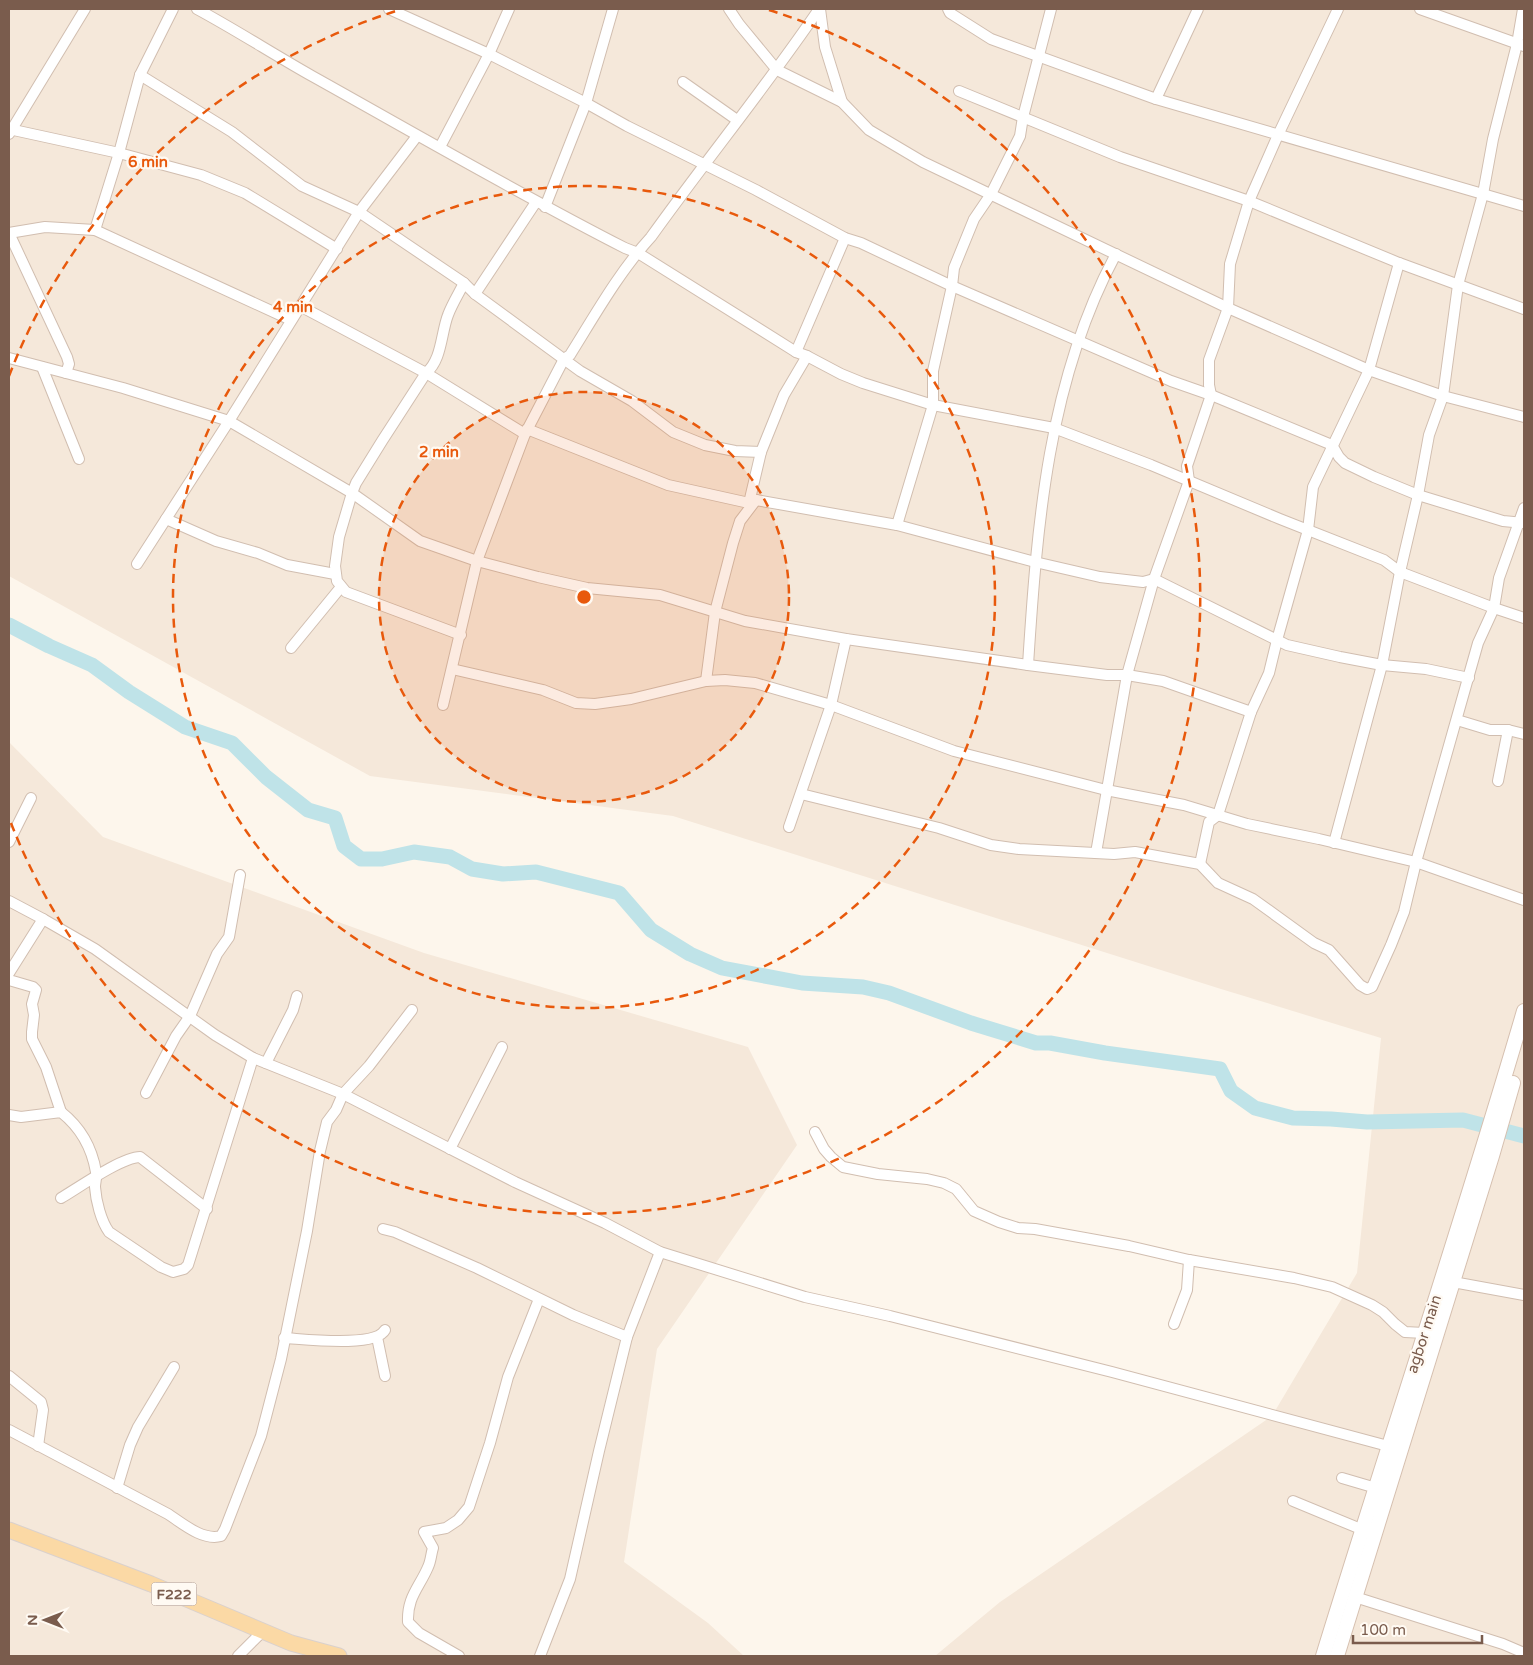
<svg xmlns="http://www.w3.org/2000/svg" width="1533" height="1665" font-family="'Varela Round',sans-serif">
<rect width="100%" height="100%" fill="#fdf6ec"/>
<g fill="#f5e8da">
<path d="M9,9H1524V1656H935L1000,1602L1272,1416L1357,1273L1381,1038L1221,989L673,816L370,776L9,576Z"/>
<path d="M9,742L103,837L424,953L748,1047L797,1145L657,1349L624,1562L708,1623L744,1656H9Z"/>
</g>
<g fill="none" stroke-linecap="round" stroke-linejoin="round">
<path stroke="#bfe3e8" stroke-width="15" d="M9,625L49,646L92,665L129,692L185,727L232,743L266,777L308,810L335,818L344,846L361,859H382L414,852L450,857L472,869L503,874L536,872L619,893L651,930L690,954L722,968L802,983L863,987L889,993L971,1023L1036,1043H1050L1105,1053L1220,1069L1231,1091L1255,1108L1293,1118L1331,1119L1367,1122L1463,1120L1524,1136"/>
<defs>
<g id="street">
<path d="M197,9C236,30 273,54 312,76C416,134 519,194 625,248L638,253L796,352L807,356L841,374L863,383L933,405L1054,428L1151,465L1280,519L1384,560L1400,572L1494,608L1524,618"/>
<path d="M389,9L489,54L586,103L627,126L756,190L845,238L861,243L952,286L1171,381L1211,395L1332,445L1339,457L1345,463L1374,477L1418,495L1503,521L1524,523"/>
<path d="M729,9L739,24L777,70L842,102L869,130L923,162L1228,308L1369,370L1443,396L1524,417"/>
<path d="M820,9L825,47L842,102"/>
<path d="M948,9L950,13L991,39L1156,99L1524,206"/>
<path d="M1420,9L1524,46"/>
<path d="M140,75L232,132L302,186L359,212L464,283L475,294L580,371L632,401L673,432L705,445L735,451L761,452"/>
<path d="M683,82L737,120"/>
<path d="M959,91L1120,157L1249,201L1399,263L1524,309"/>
<path d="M1156,99L1198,9"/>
<path d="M9,129L119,153L201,175L245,193L337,249"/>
<path d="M9,134L85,9"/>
<path d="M440,147L489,54L509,9"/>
<path d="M545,207L586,103L613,9"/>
<path d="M95,230L119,153L140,75L173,9"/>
<path d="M9,233L45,227L95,230L291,320"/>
<path d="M9,233L67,357L69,364L66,373"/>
<path d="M475,294L536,202"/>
<path d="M300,306L426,373L525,434"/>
<path d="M796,352L845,238"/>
<path d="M9,358L123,388L229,421L352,493L420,541L477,561L538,577L587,588L660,595L745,621L846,639L1028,665L1107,675H1127L1163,681L1251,712"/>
<path d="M42,367L79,459"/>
<path d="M527,429L668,485L749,503L756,500L897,525L1035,562L1100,577L1143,582L1154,579L1287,645L1340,657L1382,665L1426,669L1469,678"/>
<path d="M749,503L761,452L784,395L807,356"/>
<path d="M166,519L216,541L258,553L287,565L335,574"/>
<path d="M897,525L933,405V371L952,286L954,268L974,219L991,194L1020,136L1023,117L1051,9"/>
<path d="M137,564L229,421L359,212L417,136"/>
<path d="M461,635L346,592L337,581L335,566L339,537L352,493L356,483L382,441L426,373C442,360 441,333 448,315C452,304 459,293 464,283"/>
<path d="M291,648L341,587"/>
<path d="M1028,665C1037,525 1048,380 1116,254"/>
<path d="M452,669L543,690L576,703L595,704L631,699L706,681L725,680L755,683L831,705L954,751L1106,790L1184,805L1247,824L1319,839L1416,862L1524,900"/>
<path d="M706,681L715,612L733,543L740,521L756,500"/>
<path d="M443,705L477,561L525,434L564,359L570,355C595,315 619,272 651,237C706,160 766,87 819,9"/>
<path d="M1457,720L1490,730H1508L1524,734"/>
<path d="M1498,781L1508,730"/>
<path d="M801,794L939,828L991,845L1019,849L1114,854L1135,852L1200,864L1218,883L1253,899L1314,943L1329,950L1360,985L1367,989L1372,987L1391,945L1404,912L1416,862L1478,643L1494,608L1499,578L1524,508"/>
<path d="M789,827L831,705L846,639"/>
<path d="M9,842L31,798"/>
<path d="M1334,843L1382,665L1400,572L1418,495L1429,435L1443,396L1458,285L1483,194L1493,139L1517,44L1523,9"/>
<path d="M1096,853L1127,675L1154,579L1189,481L1187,466L1211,395L1209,385V360L1228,308L1230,264L1249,201L1278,135L1338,9"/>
<path d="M1200,864L1209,822L1218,815L1251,712L1269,673L1277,640L1308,530L1313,487L1369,370L1399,263"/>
<path d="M9,901L43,919L95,949L215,1035L253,1058L343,1094L515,1182L605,1223L660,1252L805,1297L890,1316L1112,1372L1388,1446"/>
<path d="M9,973L43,919"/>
<path d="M9,980L33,987L36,990L32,1004L34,1015L32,1032V1039L46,1067L61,1112"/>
<path d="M266,1063L293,1010L297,996"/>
<path d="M146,1093L176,1036L190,1016L217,954L229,937L240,875"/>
<path d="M9,1115L21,1117L61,1112C80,1127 92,1148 96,1172C97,1177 95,1182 95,1187C96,1201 101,1221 109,1232L161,1267L173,1272L184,1269L188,1265L253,1058"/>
<path d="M815,1132L824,1149L831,1157L843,1167L878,1174L927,1179L944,1183L956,1189L974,1211L999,1222L1018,1228L1035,1229L1129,1246L1189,1260L1294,1278L1332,1287L1372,1305L1383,1312L1395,1324L1405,1332L1424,1333"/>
<path d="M450,1149L502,1047"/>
<path d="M61,1198C78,1188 122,1157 140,1157L207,1209"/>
<path d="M383,1229L395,1232L477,1268L573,1315L627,1337"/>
<path d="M1453,1282L1524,1295"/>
<path d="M1174,1324L1187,1290L1189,1260"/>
<path d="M377,1337L385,1376"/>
<path d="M284,1338C304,1339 375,1348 385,1330"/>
<path d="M9,1376L41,1402L43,1410L38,1446"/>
<path d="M9,1430L168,1514C183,1524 203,1541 221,1536L225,1529L261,1436L281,1359L307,1231L320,1151L327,1122L336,1110L343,1094L369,1066L412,1010"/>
<path d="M1342,1478L1376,1488"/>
<path d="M117,1488L130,1445L138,1427L174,1367"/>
<path d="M1293,1501L1368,1532"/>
<path d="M1355,1597L1503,1644L1524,1653"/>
<path d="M238,1656L263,1631"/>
<path d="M459,1656L419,1633L408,1622C407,1597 419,1588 428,1567C431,1561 431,1554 433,1548L424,1532L446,1528L458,1520L469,1507L490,1443L508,1377L539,1299"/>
<path d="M540,1656L570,1579L599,1451L627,1337L660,1252"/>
</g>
<g id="secondary">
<path d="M1323,1656C1389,1441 1461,1227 1524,1011"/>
<path d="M1337,1656L1492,1156L1513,1083"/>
</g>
<path id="primary" d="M9,1530L151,1584L291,1643L339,1656"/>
</defs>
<use href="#street" stroke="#d1beb0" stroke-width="12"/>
<use href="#secondary" stroke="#d6c0b0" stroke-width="16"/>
<use href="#primary" stroke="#dad1cd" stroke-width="17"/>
<use href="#street" stroke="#fff" stroke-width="10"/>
<use href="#secondary" stroke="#fff" stroke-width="14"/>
<use href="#primary" stroke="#fbd9a5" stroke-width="15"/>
</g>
<circle cx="584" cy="597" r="205" fill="#e8590c" fill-opacity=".12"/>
<g fill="none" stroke="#e8590c" stroke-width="2.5" stroke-dasharray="9 6">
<circle cx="584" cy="597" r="205"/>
<circle cx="584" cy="597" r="411"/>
<path d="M9 376A616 616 0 0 1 399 10M769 10A616 616 0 1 1 9 818"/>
</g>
<g text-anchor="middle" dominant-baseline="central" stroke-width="4.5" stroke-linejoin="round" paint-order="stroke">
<rect fill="#fffaf3" stroke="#a28b7f" stroke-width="1" x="151.5" y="1582.5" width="45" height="23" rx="4"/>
<g font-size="14" font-weight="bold" fill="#7a5c4d">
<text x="174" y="1594">F222</text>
</g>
<g font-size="15" fill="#7a5c4d" stroke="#fffaf3">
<text transform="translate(1424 1334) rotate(-72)">agbor main</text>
</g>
</g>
<circle cx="584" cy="597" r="8" fill="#e8590c" stroke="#fffaf3" stroke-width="2.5"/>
<g font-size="15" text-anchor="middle" font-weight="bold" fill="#e8590c" stroke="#fffaf3" stroke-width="4.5" stroke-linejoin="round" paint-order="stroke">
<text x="148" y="167">6 min</text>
<text x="293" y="312">4 min</text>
<text x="439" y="457">2 min</text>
</g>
<rect width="1533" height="1665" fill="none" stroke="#7a5c4d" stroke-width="20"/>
<g transform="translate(45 1620) rotate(270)" stroke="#fffaf3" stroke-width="4" paint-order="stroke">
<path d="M0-4L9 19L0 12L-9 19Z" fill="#7a5c4d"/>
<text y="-8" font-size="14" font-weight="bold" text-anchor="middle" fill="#7a5c4d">N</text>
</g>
<path d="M1353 1635v8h129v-8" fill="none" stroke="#7a5c4d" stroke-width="2.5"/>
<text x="1360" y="1635" font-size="15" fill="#7a5c4d" stroke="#fffaf3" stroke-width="4" paint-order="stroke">100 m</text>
</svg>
